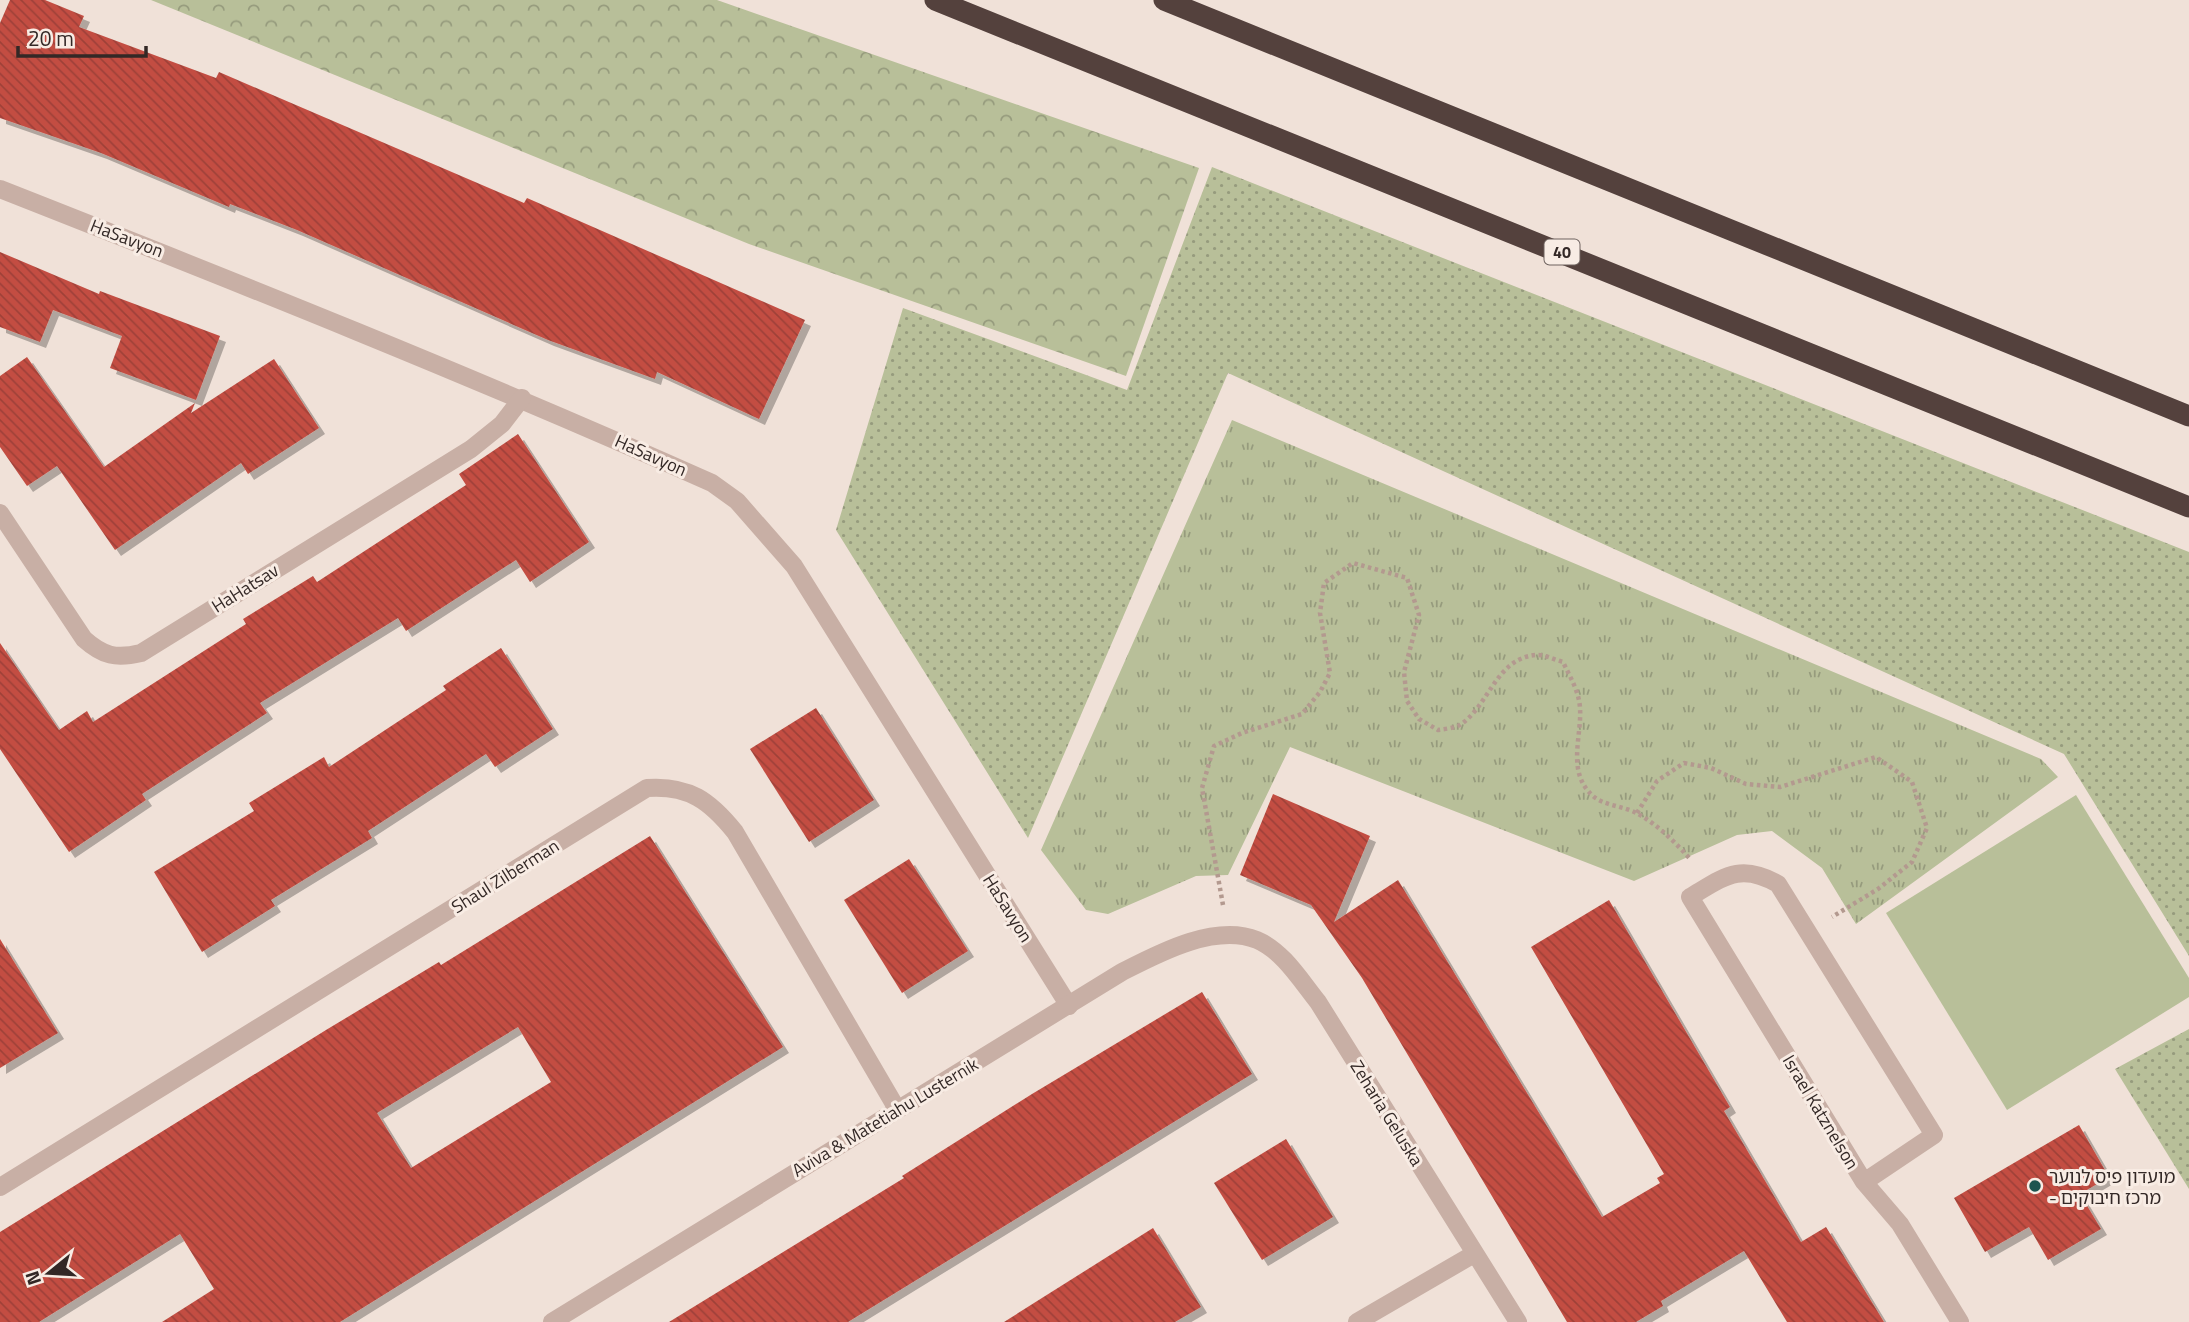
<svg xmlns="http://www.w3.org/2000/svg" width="2189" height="1322" font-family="'Titillium Web','Noto Sans Hebrew',sans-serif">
<defs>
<pattern id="grass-dots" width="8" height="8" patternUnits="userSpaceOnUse" patternTransform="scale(1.75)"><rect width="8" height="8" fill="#b8bf99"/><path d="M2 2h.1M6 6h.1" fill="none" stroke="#969b7d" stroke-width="1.8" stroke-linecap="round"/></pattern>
<pattern id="forest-crowns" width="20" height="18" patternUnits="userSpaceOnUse" patternTransform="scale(1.75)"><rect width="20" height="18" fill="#b8bf99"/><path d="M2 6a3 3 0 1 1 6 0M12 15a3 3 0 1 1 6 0" fill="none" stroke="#969b7d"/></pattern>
<pattern id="park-tufts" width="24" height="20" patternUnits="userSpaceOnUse" patternTransform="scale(1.75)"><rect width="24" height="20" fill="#b8bf99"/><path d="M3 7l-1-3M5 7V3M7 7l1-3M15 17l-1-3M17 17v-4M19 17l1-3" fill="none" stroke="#969b7d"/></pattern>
<pattern id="building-back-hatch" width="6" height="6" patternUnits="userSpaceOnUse" patternTransform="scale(1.75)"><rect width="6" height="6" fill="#c34e43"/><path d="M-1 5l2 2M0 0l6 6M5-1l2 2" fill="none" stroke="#9f4138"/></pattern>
<filter id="shadow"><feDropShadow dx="6" dy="6" stdDeviation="0" flood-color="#0004"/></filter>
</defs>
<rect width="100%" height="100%" fill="#f0e1d8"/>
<g fill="url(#grass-dots)">
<path d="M1212,167L2189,552V956L2064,754L1228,373L1028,838L836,530L903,308L1127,390Z"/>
<path d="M2189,1029V1189L2115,1069Z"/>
</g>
<path fill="url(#forest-crowns)" d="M151,0H717L1199,168L1126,376L749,244Z"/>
<path fill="url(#park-tufts)" d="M1232,420L2041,759L2058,777L1856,924L1822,868L1772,831L1737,835L1634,881L1290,747L1228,875L1196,876L1108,914L1086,910L1041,850Z"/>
<path fill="#b8bf99" d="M2076,795L2189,978V997L2007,1110L1886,913Z"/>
<g fill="url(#building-back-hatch)" fill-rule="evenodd" filter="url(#shadow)">
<path d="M10,0H45L84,16L79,27L216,78L219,72L524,203L527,198L805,320L759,419L657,372L655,379L548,340L297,230L230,204L229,207L101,153L0,118V23Z"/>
<path d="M0,252L99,294L100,291L220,336L196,400L110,368L122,336L53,310L40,342L0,327Z"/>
<path d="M27,357L104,467L195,403L191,413L274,359L319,428L248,474L241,463L115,550L57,466L27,486L0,447V376Z"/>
<path d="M518,434L589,542L530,582L516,560L406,631L398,618L260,703L267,713L142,794L146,800L69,852L0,749V643L59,730L87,711L93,722L246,624L243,619L313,576L317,582L466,485L459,474Z"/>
<path d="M501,648L553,729L495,767L486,754L368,831L372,838L271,900L275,906L202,952L154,872L254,811L249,803L324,757L329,767L446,690L443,686Z"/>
<path d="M816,708L874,800L809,842L750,749Z"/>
<path d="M1273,794L1370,836L1334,922L1398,880L1602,1217L1660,1183L1657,1178L1664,1174L1531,947L1609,900L1730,1107L1724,1111L1801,1242L1826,1227L1884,1322H1787L1744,1251L1661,1301L1663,1306L1636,1322H1567L1362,978L1311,905L1240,875Z"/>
<path d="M650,836L783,1047L340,1322H162L214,1289L180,1234L39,1322H0V1232L326,1030L439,962L441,965ZM518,1027L551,1082L411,1168L377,1113Z"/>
<path d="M909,859L968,951L902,993L844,900Z"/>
<path d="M0,939L58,1033L0,1068Z"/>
<path d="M1202,992L1252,1074L848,1322H669L904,1178L902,1176L1032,1094Z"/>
<path d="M2079,1125L2109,1177L2080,1194L2101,1229L2048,1260L2029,1227L1985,1252L1954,1198Z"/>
<path d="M1286,1139L1333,1217L1262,1260L1214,1183Z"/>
<path d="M1153,1228L1201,1307L1175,1322H1004Z"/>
</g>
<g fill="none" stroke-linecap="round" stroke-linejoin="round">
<g stroke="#b3998f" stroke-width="4.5" stroke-dasharray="3.5 3.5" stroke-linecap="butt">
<path d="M1637,813L1657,781L1684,763L1711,768L1746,784L1780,787L1876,757L1912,782L1927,828L1912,862L1878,889L1832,917"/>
<path d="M1223,905L1202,788L1214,746L1242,733L1302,714L1320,692L1330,673L1320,613L1324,583L1353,563L1407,578L1419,615L1404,672L1407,701L1419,719L1438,730C1445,729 1454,728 1460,725C1489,706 1496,658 1536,655C1544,654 1555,660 1563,662C1570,677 1579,691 1580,708C1582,737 1566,772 1593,796C1604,806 1625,806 1638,814C1658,825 1676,843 1691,860"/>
</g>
<g stroke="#c8afa5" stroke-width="18">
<path d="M0,189C239,283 477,378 712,483L737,501L794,566L1069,1006"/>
<path d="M0,513L84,639C103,656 116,659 141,653L471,449L502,424L522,398"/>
<path d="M1864,1182L1934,1135L1778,884C1740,862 1724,877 1690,897L1864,1182L1900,1224L1960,1322"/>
<path d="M0,1187L647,788C689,785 710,801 735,832L897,1109"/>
<path d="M552,1322L1122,972C1159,953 1215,923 1257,940C1283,951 1301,981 1318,1002L1518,1322"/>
<path d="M1357,1322L1474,1254"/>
</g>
<g stroke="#54413d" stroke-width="21">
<path d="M935,0L2189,507"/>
<path d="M1164,0L2189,416"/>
</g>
</g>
<circle fill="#1d544f" stroke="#f8ece4" stroke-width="2.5" cx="2035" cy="1186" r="7"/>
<g text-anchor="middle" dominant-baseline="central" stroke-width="6" stroke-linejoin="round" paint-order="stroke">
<rect fill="#f8ece4" stroke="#6e635f" stroke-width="2" x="1544.5" y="239.5" width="35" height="25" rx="5"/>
<g font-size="16" font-weight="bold" fill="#332826">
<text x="1562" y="252">40</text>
</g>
<g font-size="18" fill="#332826" stroke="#f8ece4">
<text transform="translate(127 238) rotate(21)">HaSavyon</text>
<text transform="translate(651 455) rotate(24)">HaSavyon</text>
<text transform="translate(245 588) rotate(-32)">HaHatsav</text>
<text transform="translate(505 876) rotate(-32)">Shaul Zilberman</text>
<text transform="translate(1008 908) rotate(58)">HaSavyon</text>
<text transform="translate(1821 1112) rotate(59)">Israel Katznelson</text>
<text transform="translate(1387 1113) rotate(58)">Zeharia Geluska</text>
<text transform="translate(885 1117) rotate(-31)">Aviva &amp; Matetiahu Lusternik</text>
</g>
<g font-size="18" fill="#332826" stroke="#f8ece4" text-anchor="start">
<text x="2049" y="1176">מועדון פיס לנוער<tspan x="2049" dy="21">- מרכז חיבוקים</tspan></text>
</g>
</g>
<g transform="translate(49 1273) rotate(252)" stroke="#f8ece4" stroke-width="5" paint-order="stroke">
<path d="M0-5L12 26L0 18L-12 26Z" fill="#332826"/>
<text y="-10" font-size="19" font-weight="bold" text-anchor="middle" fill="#332826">N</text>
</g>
<path d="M18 46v10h128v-10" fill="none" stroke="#332826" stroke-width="3.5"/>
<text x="28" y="46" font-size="21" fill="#332826" stroke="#f8ece4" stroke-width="5" paint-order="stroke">20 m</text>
</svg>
